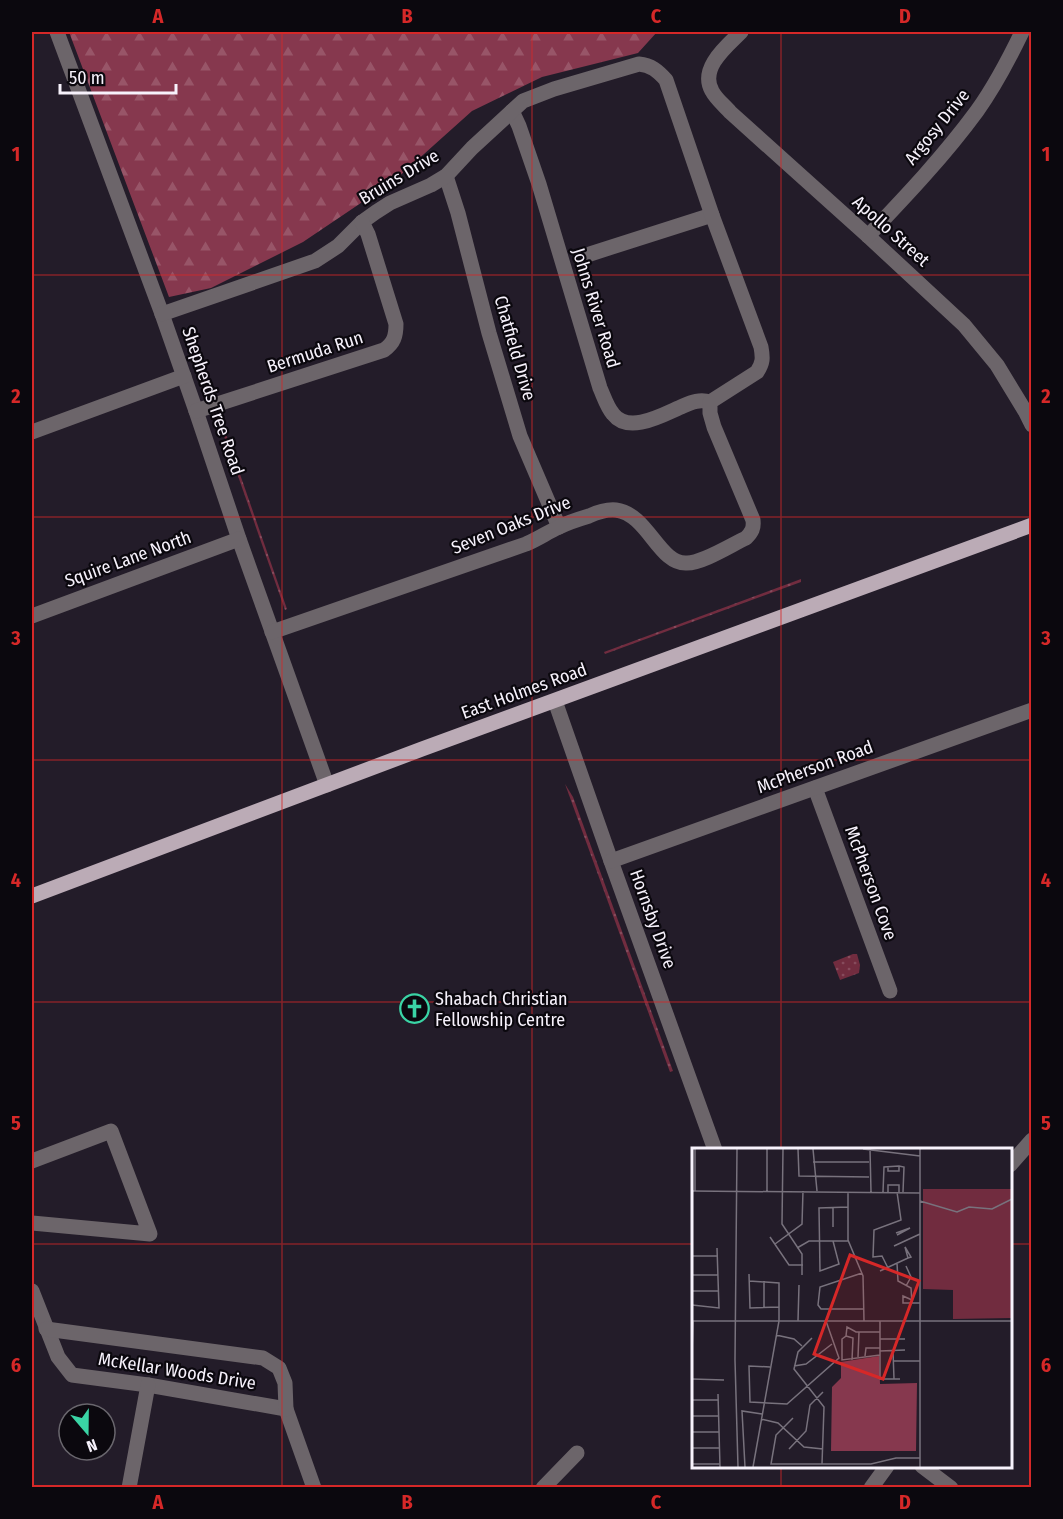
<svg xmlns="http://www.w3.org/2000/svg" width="1063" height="1519" font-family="'Fira Sans Condensed',sans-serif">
<defs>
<pattern id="grass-dots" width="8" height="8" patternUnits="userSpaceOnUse" patternTransform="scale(1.5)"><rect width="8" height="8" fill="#712c3f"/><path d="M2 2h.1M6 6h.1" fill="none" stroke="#864b5c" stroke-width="1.8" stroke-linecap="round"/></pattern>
<pattern id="forest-firs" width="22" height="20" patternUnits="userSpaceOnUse" patternTransform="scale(1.5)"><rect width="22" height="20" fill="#86384e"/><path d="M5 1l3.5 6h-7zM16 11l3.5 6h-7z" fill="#985568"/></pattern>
</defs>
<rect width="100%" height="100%" fill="#231c29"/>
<g fill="url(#grass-dots)">
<path d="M220,417L287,609L285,610L218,419Z"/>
<path d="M801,579V582L605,654L604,652Z"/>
<path d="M565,784L573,797L673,1071L670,1072Z"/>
<path d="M853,954H857L860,965L859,973L840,980L833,962Z"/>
</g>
<path fill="url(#forest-firs)" d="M69,32H657L638,53L542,77L472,111L395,180L303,242L211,288L169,297Z"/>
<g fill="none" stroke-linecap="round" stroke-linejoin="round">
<g stroke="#6c656a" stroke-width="15">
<path d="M57,32L162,314L196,411L239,539L327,785"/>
<path d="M741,32C727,46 699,68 712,91C716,99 725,106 730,112L868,236L964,325L997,365L1025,411L1032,425"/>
<path d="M512,111L519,126L539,184L600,388C604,397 607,407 613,414C629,435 664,414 683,406C692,402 700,399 710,402"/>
<path d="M446,176L458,213L489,333L520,436L559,527"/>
<path d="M868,236C906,196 944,156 977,111C995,86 1009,59 1022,32"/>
<path d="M590,254L712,215"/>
<path d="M162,314L315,261L338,246L362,222L376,212L390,203L431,185L446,176L472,148L523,101L554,89L639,64C651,65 658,71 666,80L712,215L761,347C763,358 763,363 757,372L710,402V413L714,427L753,520C754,528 752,532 746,538C731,545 703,563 687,563C659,565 648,514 616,510C607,509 598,512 589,516C579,519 569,522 559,527C548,532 538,539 526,544L272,632"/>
<path d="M196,411L384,350C394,343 396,336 396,324L368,234L362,222"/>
<path d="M32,432L184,376"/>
<path d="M32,616L239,539"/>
<path d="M555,701L611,861L715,1150"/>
<path d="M815,788L890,991"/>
<path d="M611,861L1032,710"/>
<path d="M32,1161L111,1131L150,1234L32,1223"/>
<path d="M1010,1165L1032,1140"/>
<path d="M32,1291L58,1357L72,1375L148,1385L286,1409L314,1488"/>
<path d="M46,1329L263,1358L279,1368L285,1383L286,1409"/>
<path d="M922,1466L951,1488"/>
<path d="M129,1488L148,1385"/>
<path d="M543,1488L577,1453"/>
<path d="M871,1488L887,1466"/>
</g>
<path stroke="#bbabb6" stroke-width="15" d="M32,896L422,749L1032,525"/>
</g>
<path fill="none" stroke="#d62828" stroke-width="1.5" stroke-opacity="0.55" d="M282,32V1488M532,32V1488M781,32V1150M32,275H1032M32,517H1032M32,760H1032M32,1002H1032M32,1244H694M1010,1244H1032M781,1466V1488"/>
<defs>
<symbol id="church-ring" viewBox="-11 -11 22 22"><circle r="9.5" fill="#0b080e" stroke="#3ad4a5" stroke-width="1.5"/><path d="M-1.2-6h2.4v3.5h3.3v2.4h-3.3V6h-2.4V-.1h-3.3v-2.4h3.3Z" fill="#3ad4a5"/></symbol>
</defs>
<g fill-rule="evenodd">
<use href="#church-ring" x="398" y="992" width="33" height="33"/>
</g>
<g text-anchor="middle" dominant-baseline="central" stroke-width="4.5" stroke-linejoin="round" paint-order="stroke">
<g font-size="18" fill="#f7f2fc" stroke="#0b080e">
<text transform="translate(937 127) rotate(-51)">Argosy Drive</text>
<text transform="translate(399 177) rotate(-31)">Bruins Drive</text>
<text transform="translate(891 231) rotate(42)">Apollo Street</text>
<text transform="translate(596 308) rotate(73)">Johns River Road</text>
<text transform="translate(515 348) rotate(74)">Chatfield Drive</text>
<text transform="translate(315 352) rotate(-18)">Bermuda Run</text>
<text transform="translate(213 401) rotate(71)">Shepherds Tree Road</text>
<text transform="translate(511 525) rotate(-22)">Seven Oaks Drive</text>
<text transform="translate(128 559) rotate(-20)">Squire Lane North</text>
<text transform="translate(524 691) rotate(-20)">East Holmes Road</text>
<text transform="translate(815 767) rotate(-20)">McPherson Road</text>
<text transform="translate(871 883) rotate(70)">McPherson Cove</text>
<text transform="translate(653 919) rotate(70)">Hornsby Drive</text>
<text transform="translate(177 1371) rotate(9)">McKellar Woods Drive</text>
</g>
<g font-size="18" fill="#f7f2fc" stroke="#0b080e" text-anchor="start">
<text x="435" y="999">Shabach Christian<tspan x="435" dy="21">Fellowship Centre</tspan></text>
</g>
</g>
<g transform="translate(692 1148)">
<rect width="320" height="320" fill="#231c29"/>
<path d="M187,208L188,236L225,235L224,303H139L140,239L149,230V214Z" fill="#86384e"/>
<path d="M231,41H319V170L261,171V142L231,141Z" fill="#712c3f"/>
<path fill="none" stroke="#78727d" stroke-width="1.5" d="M45,1L43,212L46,319M91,1L90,76L110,106V127M106,1L107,28L177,29M121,1L125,43M171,1L228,8M178,1L179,44M121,14H177M196,18V23H207V18M0,43L228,45M3,43V1M75,43V1M156,44V92L171,128L172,173M191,44L192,19L207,18L212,19L211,44M196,44V37H207V44M228,53L265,64L277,59L300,61L320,51M141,79V59M204,85L218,80L205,87M78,89L97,117H111M141,93L147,116L128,123L127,60L156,59M83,96L110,76L111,43M202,98L228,86M105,100L117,93H156M0,108H26M205,115L206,133L219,140L220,155M196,120L190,108L181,109L182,82L209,72L205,44M188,123L216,110L219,109L213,99L216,110M170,125L128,139L126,157L129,161H172M57,126L58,160L87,159M0,127H26M57,133L87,135V173L61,319M214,138L219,129L214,118M0,143H27M220,152L211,148V155H228M0,157L27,160L25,100M72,160V133M0,173H320M106,173L107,137M188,173V231H208M84,187L102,191L110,198M154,188L161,190L160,212M120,190L106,204L102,221L132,259L130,316M188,191H213M188,203L213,202M201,203L202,231M0,205L1,173M0,207V230M188,207L150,212V191L154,188L155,179L164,184H188M173,208L174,200H188M166,209L167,184M201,213H228M102,218L114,216L140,196M78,219L57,218L58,254L95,256L147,210L134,173M0,231L32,232M26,246L28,319M0,252H26M0,268H26M101,270L84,287L79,316H179L204,310H228M69,271L86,275L112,299L131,301M0,284H27M0,300H27M97,301L114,283L118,257L131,244M0,316H28M53,319L50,263L70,266M228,319V1"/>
<path fill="#d62828" fill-opacity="0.15" stroke="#d62828" stroke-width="3" d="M158,107L227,133L191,231L122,206Z"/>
<rect width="320" height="320" fill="none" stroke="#f7f2fc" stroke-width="3"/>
</g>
<rect width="1063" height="1519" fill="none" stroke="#0b080e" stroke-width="66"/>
<g transform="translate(87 1432) rotate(160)"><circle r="28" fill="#0b080e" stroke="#69666d" stroke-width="1.5"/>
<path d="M0-4.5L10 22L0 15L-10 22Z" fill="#3ad4a5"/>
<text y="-9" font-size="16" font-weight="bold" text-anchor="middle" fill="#f7f2fc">N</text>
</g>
<path d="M60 84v9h116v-9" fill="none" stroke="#f7f2fc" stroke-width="3"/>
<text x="69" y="84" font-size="18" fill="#f7f2fc" stroke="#0b080e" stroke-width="4.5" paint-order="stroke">50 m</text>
<rect x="33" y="33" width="997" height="1453" fill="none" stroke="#d62828" stroke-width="2"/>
<g font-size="20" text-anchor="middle" font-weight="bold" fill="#d62828">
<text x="158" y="23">A</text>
<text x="407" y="23">B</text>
<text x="656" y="23">C</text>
<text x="905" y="23">D</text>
<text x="16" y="161">1</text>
<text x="1046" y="161">1</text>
<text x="16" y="403">2</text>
<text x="1046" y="403">2</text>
<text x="16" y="645">3</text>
<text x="1046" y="645">3</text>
<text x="16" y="887">4</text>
<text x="1046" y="887">4</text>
<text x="16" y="1130">5</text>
<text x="1046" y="1130">5</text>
<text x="16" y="1372">6</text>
<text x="1046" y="1372">6</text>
<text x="158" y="1509">A</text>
<text x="407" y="1509">B</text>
<text x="656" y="1509">C</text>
<text x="905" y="1509">D</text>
</g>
</svg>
